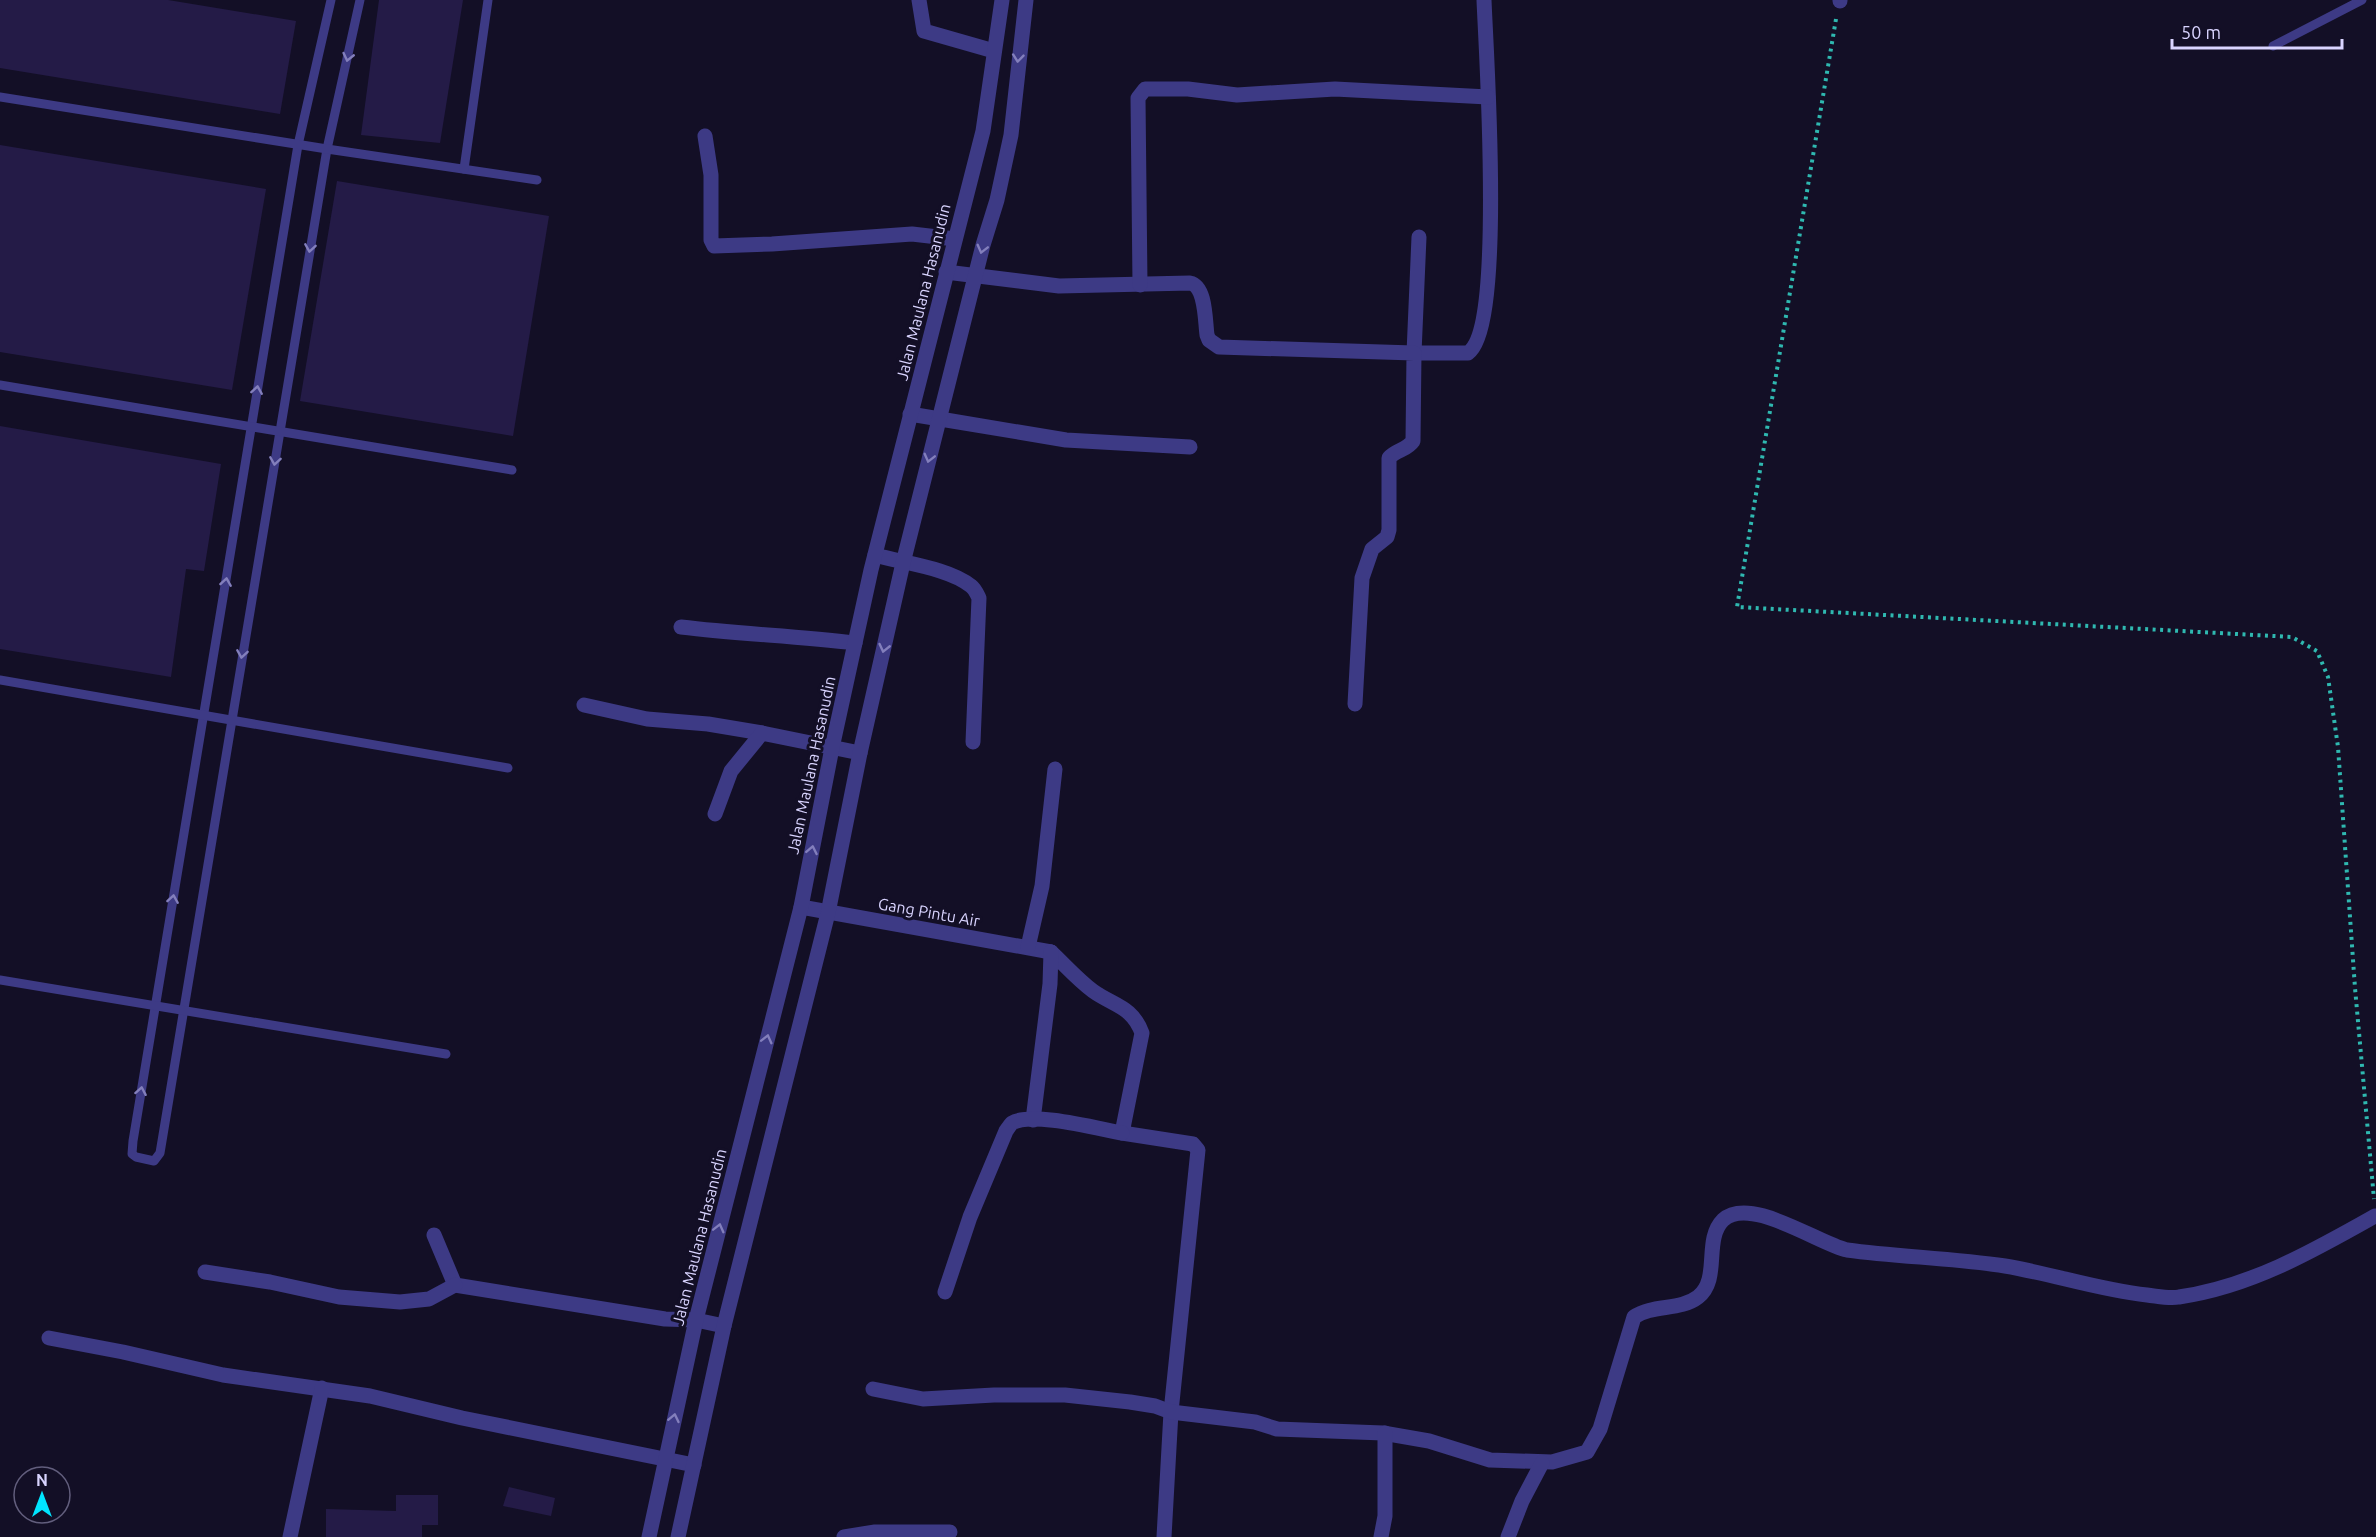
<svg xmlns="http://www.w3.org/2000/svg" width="2376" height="1537" font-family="Ubuntu,sans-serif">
<rect width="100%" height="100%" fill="#130f26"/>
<g fill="#241b47">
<path d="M0,0H168L296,21L280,114L0,68Z"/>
<path d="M379,0H463L440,143L361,135Z"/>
<path d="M0,145L266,189L232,390L0,352Z"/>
<path d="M337,181L549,216L513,436L300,401Z"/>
<path d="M0,426L221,464L204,571L186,569L171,677L0,649Z"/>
<path d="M509,1487L555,1498L551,1516L503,1506Z"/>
<path d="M396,1495H438V1525H422V1537H326V1509L396,1511Z"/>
</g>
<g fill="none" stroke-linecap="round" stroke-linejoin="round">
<path stroke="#2fb8b0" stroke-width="4" stroke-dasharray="3 4.5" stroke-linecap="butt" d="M1836,19L1737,607L2292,637L2317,651L2328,677L2338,747L2355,988L2374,1199"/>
<g stroke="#3d3a85" stroke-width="9">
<path d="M331,0L298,145L133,1141L132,1154L136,1157L154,1161L160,1153L327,149L360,0"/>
<path d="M2273,46L2362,0"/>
<path d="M0,97L327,149L537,180"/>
<path d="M464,169L488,0"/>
<path d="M0,385L512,470"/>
<path d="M0,680L508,768"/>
<path d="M0,980L446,1054"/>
</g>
<g stroke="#3d3a85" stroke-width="15">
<path d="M919,0L924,31L994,51"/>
<path d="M1840,1V0"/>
<path d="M705,136L711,175V240L714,246L772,244L912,234L955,239"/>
<path d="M1419,237L1414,353H1468C1505,328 1486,53 1484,0"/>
<path d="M946,272L1059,286L1190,283C1206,286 1205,321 1207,335L1209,340L1219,347L1414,353L1413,441C1407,450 1396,450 1389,458V530L1387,537L1372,549L1362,578L1355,704"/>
<path d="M1140,285L1138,98L1145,89H1188L1237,95L1335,89L1488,97"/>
<path d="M910,414L1066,440L1190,447"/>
<path d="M875,555C903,563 949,568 971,586C975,589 977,594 979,598L973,742"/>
<path d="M681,627C739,634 797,636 855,643"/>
<path d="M584,705L647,719L708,724L762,733"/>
<path d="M715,814L731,771L762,733L860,753"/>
<path d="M801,907L1051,952"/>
<path d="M1028,947L1042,886L1055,769"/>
<path d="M1051,952C1064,964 1078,980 1093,991C1114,1006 1132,1006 1142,1033L1122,1133L1193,1144L1198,1150L1171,1412L1164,1537"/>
<path d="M1033,1120L1050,984L1051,952"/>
<path d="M434,1235L455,1285L665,1319L696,1320L724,1326"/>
<path d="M205,1272L270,1282L339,1297L400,1302L429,1299L455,1285"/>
<path d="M945,1292L970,1217L1006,1131C1008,1128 1010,1125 1012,1123C1031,1111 1099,1129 1122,1133"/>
<path d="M49,1338L123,1352L223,1375L370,1396L462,1418L694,1465"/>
<path d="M873,1389L923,1399L994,1395H1065L1130,1402L1155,1406L1171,1412L1255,1422L1277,1429L1383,1433L1429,1441L1490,1460L1552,1462L1587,1452L1600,1429L1634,1317C1653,1304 1680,1311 1698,1297C1721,1279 1703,1240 1723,1220C1750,1195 1819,1244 1847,1250C1899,1257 1953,1258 2005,1266C2053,1274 2099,1290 2147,1295C2157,1296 2169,1299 2179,1297C2250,1287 2313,1251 2375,1216"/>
<path d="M290,1537L322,1388"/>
<path d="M844,1537L875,1532H950"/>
<path d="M1381,1537L1385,1516V1433"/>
<path d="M1508,1537L1522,1501L1542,1463"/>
</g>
<g stroke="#3d3a85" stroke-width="15">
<path d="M649,1537L696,1320L801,907L832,748L871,570L983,131L1002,0"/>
<path d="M678,1537L724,1326L828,913L860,753L903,563L983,245L997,200L1011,135L1026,0"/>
</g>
</g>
<defs><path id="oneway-chevron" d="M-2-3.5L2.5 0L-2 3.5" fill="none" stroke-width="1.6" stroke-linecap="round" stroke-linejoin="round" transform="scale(1.5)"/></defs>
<g stroke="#837fbc">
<use href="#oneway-chevron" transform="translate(348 57) rotate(103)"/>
<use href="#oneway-chevron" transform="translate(1018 58) rotate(96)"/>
<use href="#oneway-chevron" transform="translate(310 248) rotate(99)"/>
<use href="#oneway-chevron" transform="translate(982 249) rotate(104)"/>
<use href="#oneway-chevron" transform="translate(257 390) rotate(-81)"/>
<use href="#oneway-chevron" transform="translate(929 458) rotate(104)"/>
<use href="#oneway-chevron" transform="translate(275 461) rotate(99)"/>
<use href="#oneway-chevron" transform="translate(226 582) rotate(-81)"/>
<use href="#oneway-chevron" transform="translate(884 648) rotate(103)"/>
<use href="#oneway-chevron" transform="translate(242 654) rotate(99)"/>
<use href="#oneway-chevron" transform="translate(812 850) rotate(-79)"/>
<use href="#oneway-chevron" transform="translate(173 899) rotate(-81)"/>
<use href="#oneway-chevron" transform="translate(767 1039) rotate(-76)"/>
<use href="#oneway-chevron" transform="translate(141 1091) rotate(-80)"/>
<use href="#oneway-chevron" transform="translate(719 1228) rotate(-76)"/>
<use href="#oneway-chevron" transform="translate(674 1418) rotate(-78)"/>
</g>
<g text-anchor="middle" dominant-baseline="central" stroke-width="6" stroke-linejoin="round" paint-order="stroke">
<g font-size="16" fill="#d9d4ff" stroke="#130f26">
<text transform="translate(923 292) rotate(-76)">Jalan Maulana Hasanudin</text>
<text transform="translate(811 765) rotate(-78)">Jalan Maulana Hasanudin</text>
<text transform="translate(929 912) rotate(10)">Gang Pintu Air</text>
<text transform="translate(699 1237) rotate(-76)">Jalan Maulana Hasanudin</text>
</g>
</g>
<g transform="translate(42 1495)"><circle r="28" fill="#130f26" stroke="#625e7d" stroke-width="1.5"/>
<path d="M0-4.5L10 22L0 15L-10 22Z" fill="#00e5ff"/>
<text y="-9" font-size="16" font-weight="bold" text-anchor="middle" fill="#d9d4ff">N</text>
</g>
<path d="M2172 39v9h170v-9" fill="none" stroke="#d9d4ff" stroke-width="3"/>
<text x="2181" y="39" font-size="18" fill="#d9d4ff" stroke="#130f26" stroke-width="4.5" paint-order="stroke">50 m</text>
</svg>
